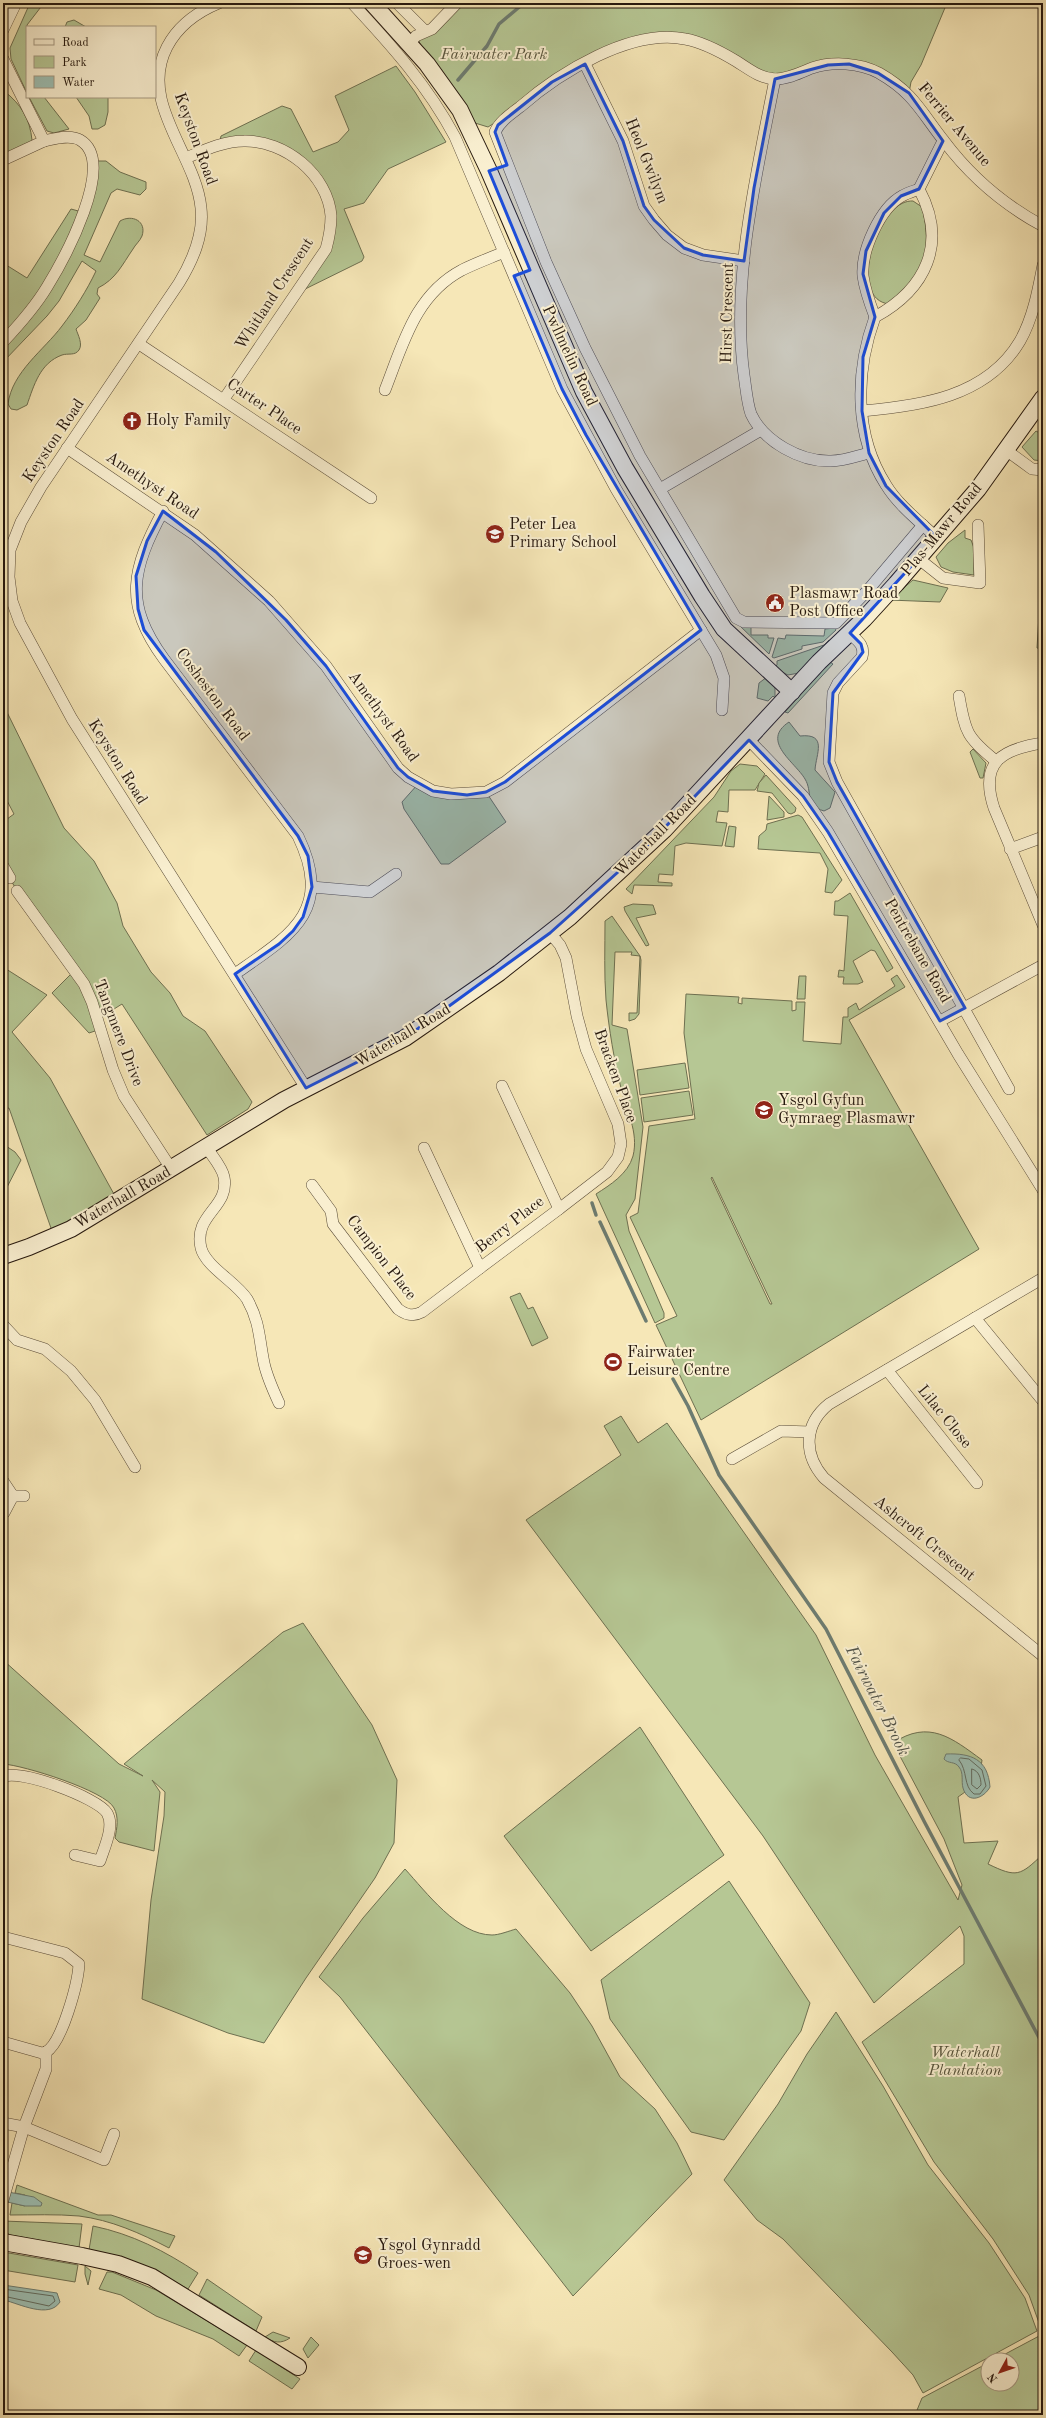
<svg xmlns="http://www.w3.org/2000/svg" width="1046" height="2418" font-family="'Old Standard TT',serif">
<rect width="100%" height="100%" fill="#f6e7b7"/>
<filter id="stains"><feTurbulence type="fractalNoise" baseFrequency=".005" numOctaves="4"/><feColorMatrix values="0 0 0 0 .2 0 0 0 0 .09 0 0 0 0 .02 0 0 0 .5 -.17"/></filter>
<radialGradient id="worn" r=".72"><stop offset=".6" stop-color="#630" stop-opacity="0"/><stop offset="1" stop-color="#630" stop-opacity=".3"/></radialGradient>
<g fill="#b6c794" stroke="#6e7051" fill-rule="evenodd">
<path d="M30,3H44L27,25V93L11,59L10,48Z"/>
<path d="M457,3H947L921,65L911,82L909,93L849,64L775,79L686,39L614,48L488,127L475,123L459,96L421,47L419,41L425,31Z"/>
<path d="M74,20L86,27H65L67,22Z"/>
<path d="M396,66L415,92L446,142L388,169L364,203L344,209L364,257L362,261L297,293L315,268L331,215L307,168L263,144L219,145L221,136L282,106L291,109L313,152L338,142L349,130L335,96Z"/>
<path d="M4,91C21,104 30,119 32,140L23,150L3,162Z"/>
<path d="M29,97H44L69,129L54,133L47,131Z"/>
<path d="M76,97H108V112L105,125L98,129H92L89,116Z"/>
<path d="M94,161H106L120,172L146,182V189L140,195L117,189L111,193L84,255L100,262L120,221C132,214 147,221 142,236C140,241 135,245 133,249C122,265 116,279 98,288L97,294L100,298L86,320L76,329C78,335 83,344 79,350C75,356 68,353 62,355C40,363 34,385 27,405L17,410L11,409L8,404C12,372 44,350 62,326C75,309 87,290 96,271L82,261L59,301L47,316L3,362V263L27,278L71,209L82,212Z"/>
<path d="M913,201L922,207C927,225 930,260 918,276C910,286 898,295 889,304C846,299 877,199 913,201Z"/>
<path d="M1036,431L1043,435V461L1034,460L1022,447Z"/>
<path d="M965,530V538L971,540L974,548V575L953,572L941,567L936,557L948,543Z"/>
<path d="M913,580L948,588L940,602L889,600Z"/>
<path d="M1039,615H1043L1042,649L1037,648Z"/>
<path d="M740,626L751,627V635H768V638H774L769,654Z"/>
<path d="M835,628L836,630L823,642L802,646V649L774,658L772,657L778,638L785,639L786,635L824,636L825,629Z"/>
<path d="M829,640L831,641L799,673L788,675L774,668L777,665V661L824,645Z"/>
<path d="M830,662L833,664L788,713L785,712Z"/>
<path d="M767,677L775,688V698L773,696L768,701L757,698L759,683Z"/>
<path d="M3,704L64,828L94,861L117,903L123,926L151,972L170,993L183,1016L205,1031L252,1102L248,1109L207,1135L122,1004L98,1019L101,1029L89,1033L52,993L75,970L17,891L3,866V822L14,814L3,793Z"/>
<path d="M789,722L800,736C828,733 816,754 815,770L835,792L830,808L824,811C804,805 813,792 805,779C795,762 760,741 789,722Z"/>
<path d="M973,749L986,763L983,778H980L970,752Z"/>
<path d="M740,764L757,766L765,774L755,790H729L728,812L718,811L716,822L727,823L722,846L686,843L675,846L673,875L659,874L658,882L672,883V886L634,885L632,894L626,889L714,797L731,771Z"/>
<path d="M766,775L796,808L795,812L791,814L788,813L772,793L757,791L759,783Z"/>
<path d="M418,784L433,791L486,792L506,822L449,864H441L404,809L402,802Z"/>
<path d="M769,796L784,812V817L767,820Z"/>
<path d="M798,815L802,817L842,880L832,893L825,892L828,869L820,853L758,849L759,836L766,830L767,824Z"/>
<path d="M729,826L736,827L734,847L725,846Z"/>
<path d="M850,893L893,968L887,972L875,951L871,950L853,961L863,982L858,984H843L844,977H838L839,970L844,971L848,916L834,915L835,901H838Z"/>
<path d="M633,904L653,905L656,914L636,918L649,945L646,946L625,911L624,907Z"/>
<path d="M612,916L640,956L641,960L639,1014L635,1019L629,1021V1013H637L640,956L631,955L632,952H615L612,1025L627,1029L643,1127L635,1199L626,1215L629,1231L664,1313V1318L655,1323L596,1194C610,1185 628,1174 633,1156C639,1132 626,1110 621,1088C614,1060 609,1029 606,1000C604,974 605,947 605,921Z"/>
<path d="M3,967L47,995L12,1032L50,1078L115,1196L52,1231L9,1108L3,1109Z"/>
<path d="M897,975L905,987L849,1020L979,1249L701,1420L656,1325L677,1316L630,1217L638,1213L649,1126L695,1119L684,1033L686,994L739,997L738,1003L742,1004V998L792,1001V1011L796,1010V1002H805L803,1041L841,1044L843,1017H848V1008L856,1003L859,1010L895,986L891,979ZM712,1177L772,1304H770L711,1178Z"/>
<path d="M799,976H806L805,999H797Z"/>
<path d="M685,1063L689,1088L640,1095L637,1070Z"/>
<path d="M689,1091L693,1115L644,1122L641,1098Z"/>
<path d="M3,1144L15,1152L21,1160L3,1195Z"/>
<path d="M520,1293L528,1309L533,1307L548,1338L532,1346L510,1297Z"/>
<path d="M621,1416L638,1443L667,1423L816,1635L875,1755L958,1900L962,1885L944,1839L893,1743C929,1719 952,1738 982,1760L979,1782L958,1797L964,1843L998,1841L988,1864C1017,1878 1020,1876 1043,1854V2334L1029,2295L993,2239L934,2162L862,2042L964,1964V1936L960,1926L874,2003L763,1836L526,1520L621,1455L604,1426Z"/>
<path d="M303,1623L372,1725L397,1780L394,1843L375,1878L306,1978L264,2043L228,2033L142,1999L151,1900L164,1816L165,1792L152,1780L160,1792L154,1851L119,1842L115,1838C117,1828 119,1817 114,1808C106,1791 23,1765 3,1764V1660L119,1764L143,1776L124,1764L283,1632Z"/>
<path d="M640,1727L724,1855L591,1951L504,1836Z"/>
<path d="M405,1869C426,1892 458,1935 492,1935C499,1935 509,1931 516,1929L570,1993L592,2026L620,2077L655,2109L677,2143L692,2174L573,2296L340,1997L319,1977L363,1918Z"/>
<path d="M729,1881L810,2003L801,2031L724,2140L691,2132L610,2019L601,1980Z"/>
<path d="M836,2012L883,2086L928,2165L989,2243L1025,2298L1037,2331L923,2393L913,2375L892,2352L783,2239L757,2220L724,2180L778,2104L807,2054Z"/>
<path d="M17,2185L98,2215H111L175,2236L169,2248C140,2233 111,2220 79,2216C56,2214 33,2215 10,2215L12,2203L25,2206V2195L15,2193Z"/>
<path d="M3,2221L82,2224L79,2248L10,2235L3,2229Z"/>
<path d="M93,2226C132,2234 165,2251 198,2273L188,2289L159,2273L89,2250Z"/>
<path d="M3,2252L78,2265L75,2282L3,2270Z"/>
<path d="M85,2266L91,2271L88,2285L85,2274Z"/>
<path d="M107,2272H112L156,2290L247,2345L239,2356L213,2339L156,2316L121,2295L99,2289Z"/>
<path d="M207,2279L262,2317L256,2331L199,2295Z"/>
<path d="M273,2332L290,2338C281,2344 274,2343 265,2337Z"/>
<path d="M1041,2335L1043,2339V2415H915L922,2398L988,2363V2384H1012V2360H994Z"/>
<path d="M311,2337L319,2345L308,2358L303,2349Z"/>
<path d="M256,2350L300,2379L292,2389L249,2361Z"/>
</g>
<g fill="#9dbfb3" stroke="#6d7c71">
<path d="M946,1754C971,1753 988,1759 990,1787C984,1798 968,1805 963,1788C961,1781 964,1773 959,1767C955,1761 948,1764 944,1759Z"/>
<path d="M3,2191L34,2197L42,2203L41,2206H25L3,2201Z"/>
<path d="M3,2285L57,2293L60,2302C49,2319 20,2304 4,2300Z"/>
</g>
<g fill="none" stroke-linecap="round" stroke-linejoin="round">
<g stroke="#626c60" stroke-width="1">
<path d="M961,1758L969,1759L982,1770L986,1786L980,1794H974C963,1786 968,1771 959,1760Z"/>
<path d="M972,1769C979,1771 981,1778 981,1785L977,1789L972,1785Z"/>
<path d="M3,2289L53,2296L55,2301L49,2306L3,2296"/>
</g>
<g stroke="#6d7c71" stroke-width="3.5">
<path d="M458,80L487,46L499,24L524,3"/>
<path d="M592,1203L596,1215"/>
<path d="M600,1222L646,1321"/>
<path d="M673,1379L688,1406L719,1475L826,1629L925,1823L1043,2045"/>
</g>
<defs>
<g id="street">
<path d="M219,3C197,12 178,26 167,47C138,103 196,154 201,208C204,235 193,260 179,283L41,487L21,522L10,550L9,577L12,601L20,623L72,719L306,1088"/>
<path d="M352,3C391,45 428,86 455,137L562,389L616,489L716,655L724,678L722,710"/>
<path d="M397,3L425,31"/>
<path d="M3,30L16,3"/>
<path d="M409,44L416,36L432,29L457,3"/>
<path d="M3,59L44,141L3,160"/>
<path d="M585,64L623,141L644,206L654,220L667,235L684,248L703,255L744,261"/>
<path d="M775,79C757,172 731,280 744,375C746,388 747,403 751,414C764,442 801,462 831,461C844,461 857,456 869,453"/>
<path d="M186,158C205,150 224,141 244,141C285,140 328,175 331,216C331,228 329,238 326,249L224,399"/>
<path d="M919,189C948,243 926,289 875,317C855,372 854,435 886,485C898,505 920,522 937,538"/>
<path d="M875,317C870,304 865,291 863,276C861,251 880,208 902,196C907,193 914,191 919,189L943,141"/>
<path d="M3,342C19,325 35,307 47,287C63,261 118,162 80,140C70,134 54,139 44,141"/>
<path d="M139,344L371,498"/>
<path d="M385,390C403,344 415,295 462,270C476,263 490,258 504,252"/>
<path d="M862,411C920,406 987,397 1020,341C1033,318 1038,291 1043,265"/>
<path d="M67,448L195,535L269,601L326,666L398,768L408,777L433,791L451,794L486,792L505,782L701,630"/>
<path d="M1006,450L1032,469L1043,470"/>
<path d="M660,489L761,430"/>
<path d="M163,511C132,569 123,603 164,659L298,836C334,911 291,935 235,974"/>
<path d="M923,525L868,590L836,623L744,622L736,618L640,456L585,348L546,262L495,132C500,121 511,114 520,107C559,73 631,28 685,39C703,42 721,52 736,61C749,69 759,78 775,79C788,79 800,73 812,68C833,61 860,63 879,73C914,93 921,112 944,141C971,177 1004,205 1043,226"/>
<path d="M919,559L943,578L980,583L978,525"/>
<path d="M849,633C858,641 865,645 862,657L838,683L833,693L829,762L837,782L1009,1089"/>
<path d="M959,696C965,732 967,738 996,761"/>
<path d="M749,740L803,796L828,832L958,1054L1043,1190"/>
<path d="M1043,743C1002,749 979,762 994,808L1043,925"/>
<path d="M1010,849L1043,837"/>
<path d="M3,866L10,878"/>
<path d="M312,887L370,892L396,874"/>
<path d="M17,891L84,984L92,1002L113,1070L124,1096L172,1170"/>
<path d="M550,933L560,945L566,958L577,1016L586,1049L618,1124L621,1144L618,1157L607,1172L559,1209"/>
<path d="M940,1021L1043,965"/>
<path d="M207,1148C212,1156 222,1167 224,1177C230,1208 193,1214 201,1248C206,1267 236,1282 247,1299C260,1322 259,1339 264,1363C267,1377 273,1390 279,1403"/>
<path d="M424,1148L480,1268L559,1209L502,1086"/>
<path d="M312,1185L331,1211L333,1224L398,1309C406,1315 413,1317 422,1312L480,1268"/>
<path d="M1043,1278L829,1404C804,1424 803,1454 824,1478L1043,1656"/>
<path d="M975,1318L1043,1401"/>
<path d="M3,1325L17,1340L45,1349L71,1371L95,1400L135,1467"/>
<path d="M887,1370L977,1483"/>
<path d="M732,1459L781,1431L810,1432"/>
<path d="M3,1481L13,1496L4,1513"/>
<path d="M13,1496H24"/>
<path d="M3,1777C19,1768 98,1798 107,1813C115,1826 104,1848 100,1861L75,1855"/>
<path d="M3,1937L65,1953L79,1964C78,1983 62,2043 46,2052"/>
<path d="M3,2042L42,2053L46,2052"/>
<path d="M3,2123L24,2127L104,2160L114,2134"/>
<path d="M3,2200L24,2127L46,2069V2052"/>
</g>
<g id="secondary">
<path d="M372,3L427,64L460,110L489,171L584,392L625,468L702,596L724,629L792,692"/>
<path d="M3,1256L29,1247L71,1229L284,1100L405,1038L499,973L570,917L664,830L819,662L864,619L896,584L978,489L1043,398"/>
<path d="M3,2242L82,2256L118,2264L152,2277L298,2367"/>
</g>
</defs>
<use href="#street" stroke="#5a4c38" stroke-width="12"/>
<use href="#secondary" stroke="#26180e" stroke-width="18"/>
<use href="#street" stroke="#f9efd0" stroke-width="11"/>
<use href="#secondary" stroke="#f9efd0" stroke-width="16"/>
</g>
<path fill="#1d4ed8" fill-opacity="0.2" stroke="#1d4ed8" stroke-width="3" stroke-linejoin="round" d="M585,64L623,141L644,206L654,220L684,248L703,255L744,261L754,188L775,79L828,65L849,64L878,73L909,93L943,141L919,189L901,196L884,213L866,251L863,274L875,317L863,357L862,411L869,453L886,486L937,538L850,633L861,644L863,652L833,693L829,762L837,782L965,1008L940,1021L828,832L803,796L749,740L646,847L550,933L405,1038L306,1088L235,974L279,944L293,931L303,917L312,887L308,856L298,836L144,630L138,609L136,576L147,541L163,511L216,552L286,620L326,666L398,768L408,777L433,791L467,795L486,792L505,782L701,630L586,435L562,389L514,276L530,270L489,171L507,165L495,132L498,125L552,82Z"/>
<defs>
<symbol id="church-disc" viewBox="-11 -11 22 22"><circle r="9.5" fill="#8f2418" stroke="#f9efd0"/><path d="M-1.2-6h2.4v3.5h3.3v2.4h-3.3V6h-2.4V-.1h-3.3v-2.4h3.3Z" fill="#fff"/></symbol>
<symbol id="school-disc" viewBox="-11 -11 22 22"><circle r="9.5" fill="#8f2418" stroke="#f9efd0"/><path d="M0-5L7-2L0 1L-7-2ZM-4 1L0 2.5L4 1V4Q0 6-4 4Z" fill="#fff"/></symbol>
<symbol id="civic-disc" viewBox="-11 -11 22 22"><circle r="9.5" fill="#8f2418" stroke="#f9efd0"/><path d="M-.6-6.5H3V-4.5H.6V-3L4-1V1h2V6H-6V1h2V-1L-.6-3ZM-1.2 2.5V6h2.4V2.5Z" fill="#fff"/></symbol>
<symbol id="stadium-disc" viewBox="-11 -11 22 22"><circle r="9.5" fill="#8f2418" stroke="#f9efd0"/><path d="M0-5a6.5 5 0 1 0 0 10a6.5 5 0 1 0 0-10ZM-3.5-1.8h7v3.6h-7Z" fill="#fff"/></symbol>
</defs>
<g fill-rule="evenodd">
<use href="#church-disc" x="121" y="410" width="22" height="22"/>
<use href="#school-disc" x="484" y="523" width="22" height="22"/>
<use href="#civic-disc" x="764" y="592" width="22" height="22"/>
<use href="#school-disc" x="753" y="1099" width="22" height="22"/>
<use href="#stadium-disc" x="602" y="1351" width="22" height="22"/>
<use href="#school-disc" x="352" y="2244" width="22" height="22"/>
</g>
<g text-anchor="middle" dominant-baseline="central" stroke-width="4" stroke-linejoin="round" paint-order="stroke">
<g font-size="16" font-style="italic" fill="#58553d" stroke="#f9efd0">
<text x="494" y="55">Fairwater Park</text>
<text x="965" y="2053">Waterhall<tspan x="965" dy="18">Plantation</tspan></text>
</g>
<g font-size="16" fill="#26180e" stroke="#f9efd0">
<text transform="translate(954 125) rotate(50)">Ferrier Avenue</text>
<text transform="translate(195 139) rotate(70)">Keyston Road</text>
<text transform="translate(646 161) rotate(68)">Heol Gwilym</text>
<text transform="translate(275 294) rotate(-57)">Whitland Crescent</text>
<text transform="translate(728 313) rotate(-89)">Hirst Crescent</text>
<text transform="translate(569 356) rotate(65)">Pwllmelin Road</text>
<text transform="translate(264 407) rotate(34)">Carter Place</text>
<text transform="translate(54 441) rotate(-56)">Keyston Road</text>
<text transform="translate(152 486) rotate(34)">Amethyst Road</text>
<text transform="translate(942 530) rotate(-50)">Plas-Mawr Road</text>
<text transform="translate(212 695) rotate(53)">Cosheston Road</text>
<text transform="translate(383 717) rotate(54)">Amethyst Road</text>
<text transform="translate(117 762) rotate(58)">Keyston Road</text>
<text transform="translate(656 836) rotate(-45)">Waterhall Road</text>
<text transform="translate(917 951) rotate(60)">Pentrebane Road</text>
<text transform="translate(118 1033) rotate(69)">Tangmere Drive</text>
<text transform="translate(403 1036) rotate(-31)">Waterhall Road</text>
<text transform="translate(615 1076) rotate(70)">Bracken Place</text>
<text transform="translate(123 1198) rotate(-30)">Waterhall Road</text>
<text transform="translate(510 1225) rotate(-38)">Berry Place</text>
<text transform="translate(381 1258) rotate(52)">Campion Place</text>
<text transform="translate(944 1417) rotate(51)">Lilac Close</text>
<text transform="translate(924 1539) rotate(39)">Ashcroft Crescent</text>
</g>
<g font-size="16" fill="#26180e" stroke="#f9efd0" text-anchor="start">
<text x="146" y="421">Holy Family</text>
<text x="509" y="525">Peter Lea<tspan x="509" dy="18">Primary School</tspan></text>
<text x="789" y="594">Plasmawr Road<tspan x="789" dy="18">Post Office</tspan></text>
<text x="778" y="1101">Ysgol Gyfun<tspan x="778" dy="18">Gymraeg Plasmawr</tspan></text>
<text x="627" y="1353">Fairwater<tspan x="627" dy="18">Leisure Centre</tspan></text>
<text x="377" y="2246">Ysgol Gynradd<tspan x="377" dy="18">Groes-wen</tspan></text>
</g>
<g font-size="17" font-style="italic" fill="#505248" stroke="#f9efd0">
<text transform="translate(877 1701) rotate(63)">Fairwater Brook</text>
</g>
</g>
<rect width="1046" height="2418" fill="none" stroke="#f6e7b7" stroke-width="16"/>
<rect x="4" y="4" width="1038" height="2410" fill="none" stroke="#26180e" stroke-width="2"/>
<rect x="8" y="8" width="1030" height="2402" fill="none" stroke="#26180e"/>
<rect x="26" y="26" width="130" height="72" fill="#f9efd0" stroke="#a59982"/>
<rect x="34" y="39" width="20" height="6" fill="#f9efd0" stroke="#a59982"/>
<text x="62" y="46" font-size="12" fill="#26180e">Road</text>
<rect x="34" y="56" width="20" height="12" fill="#b6c794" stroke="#a59982"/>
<text x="62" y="66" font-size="12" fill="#26180e">Park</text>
<rect x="34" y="76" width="20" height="12" fill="#9dbfb3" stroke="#a59982"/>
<text x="62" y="86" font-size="12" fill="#26180e">Water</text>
<g transform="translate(1000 2372) rotate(230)"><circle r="19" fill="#f9efd0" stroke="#a59982"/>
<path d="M0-3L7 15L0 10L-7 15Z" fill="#8f2418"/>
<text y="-6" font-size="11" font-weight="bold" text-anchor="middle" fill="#26180e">N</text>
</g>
<rect width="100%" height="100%" filter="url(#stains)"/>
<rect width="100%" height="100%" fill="url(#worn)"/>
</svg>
